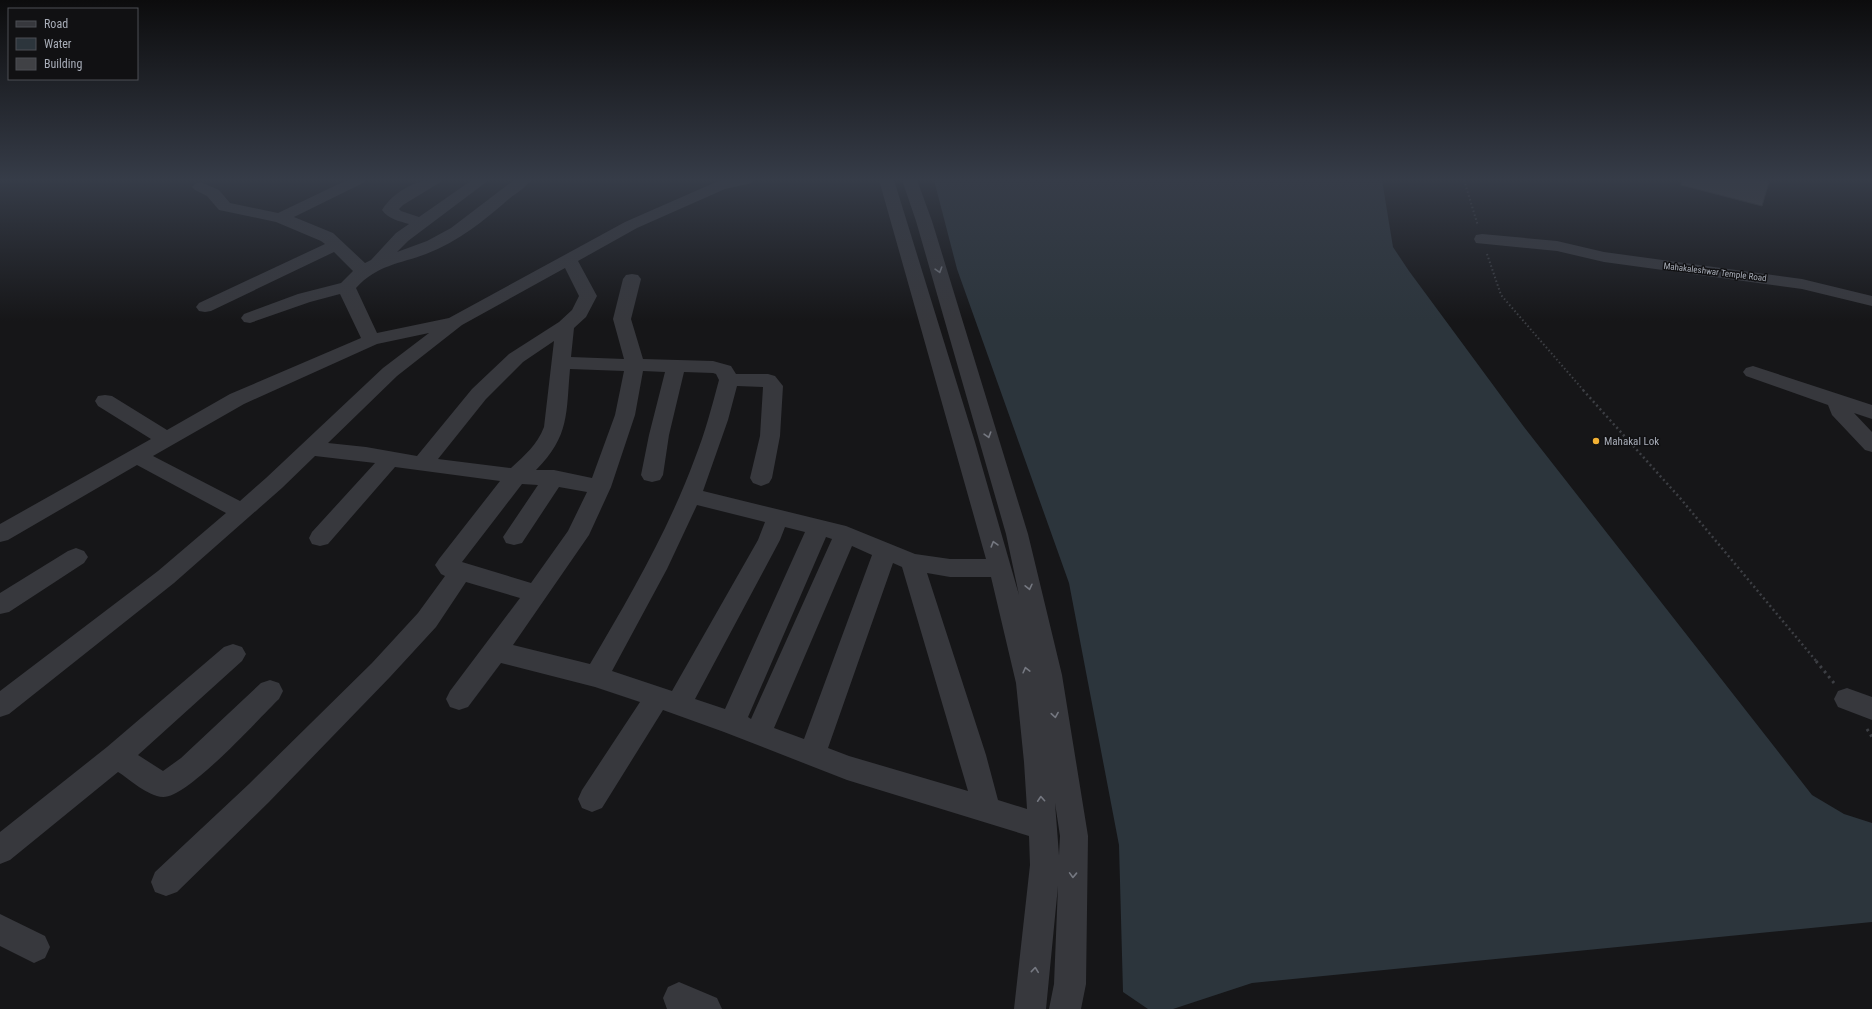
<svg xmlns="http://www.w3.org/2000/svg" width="1872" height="1009" font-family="'Roboto Condensed',sans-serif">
<rect width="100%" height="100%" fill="#161618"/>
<path fill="#2c353c" d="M934,180H1382L1393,247L1409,271L1524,427L1812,795L1844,814L1872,823V922L1252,983L1173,1009H1148L1123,992L1119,845L1069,583L957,269Z"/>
<path fill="#404145" stroke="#303034" d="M1682,180H1759L1769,182L1762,206L1681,185Z"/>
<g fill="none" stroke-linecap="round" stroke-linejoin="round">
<g stroke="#3d3f44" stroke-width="2" stroke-dasharray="1.5 2.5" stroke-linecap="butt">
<path d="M1464,180L1478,226"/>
<path d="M1487,254L1501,295L1584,391"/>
</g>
<path stroke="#3d3f44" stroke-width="2.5" stroke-dasharray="2 3" stroke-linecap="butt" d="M1583,390L1680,498L1817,662"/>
<g stroke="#3d3f44" stroke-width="3" stroke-dasharray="2.5 4" stroke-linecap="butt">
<path d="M1816,661L1834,683"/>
<path d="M1867,729L1872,737"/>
</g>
<g fill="#37383d" fill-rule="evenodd">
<path d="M347,180H366L363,183L294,217L333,233L365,263L371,260L396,233L409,224C399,221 388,219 382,210C394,191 420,177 442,180L439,183L403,205L399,209L401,211L419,217L472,180H489L408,241L397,252L427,241L451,228L514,180H531C526,187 517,193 510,198C485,220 458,242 426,254C399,264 377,265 356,288L377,333L449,318L625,222L716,182L725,180H754L752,183L725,189L637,228L578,261L597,296L586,317L574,328L571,357L624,359L613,319L623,279L626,275L632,274L638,275L641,279L631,319L643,359L713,361L731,366L736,374H768L775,376L783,386L780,436L772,478L769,483L761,486L753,483L750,478L760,436L763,387L737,386L728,420L703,491L846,526L915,554L950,559H986L879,180H894L975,442L1019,595L1006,534L916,221L902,180H917L932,221L1028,534L1062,675L1088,836L1086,984L1081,1009H1049L1054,984L1058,886L1046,1009H1014L1030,865L1029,836L847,780L724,732L663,710L602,808L592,812L582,808L578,799L582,790L640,702L595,687L501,663L468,707L459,710L450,707L446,699L450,691L520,598L466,582L436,627L390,677L269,802L177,892L166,896L155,892L151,882L155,872L249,784L372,663L418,613L445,576L441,574L435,565L439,559L500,481L395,467L328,544L320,546L312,544L309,538L312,532L375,463L315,456L282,488L174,583L9,714L0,717V691L158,571L226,513L137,465L8,540L0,542V524L151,439L98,406L95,401L98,396L105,395L112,396L167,430L230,394L361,338L340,294L310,302L250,323L244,322L241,318L244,314L298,294L341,283L353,271L334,252L211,311L205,312L199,311L196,307L199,303L325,244L321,241L276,222L219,210L207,196L195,190L192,187L195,184L200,182L205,184L219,190L230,203L278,213ZM565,268L579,296L572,310L559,322L509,354L472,389L417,456L366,447L328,443L397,376L462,325ZM429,333L383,368L266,478L240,501L153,456L244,404L377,344ZM554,341L544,427C537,445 525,455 511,468L438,459L486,399L523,362ZM570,369L624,371L615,415L592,478L554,470H536C570,436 566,413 570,369ZM643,371L665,372L649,435L641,475L644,480L652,482L660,480L663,475L669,435L684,372L713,373L716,374L719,380C712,406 705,433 695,458C668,531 629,598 590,664L513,645L589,535L611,487L635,415ZM522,484L538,485L503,537L506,543L514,545L522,543L559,487L587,492L568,531L531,583L462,562ZM697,505L765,522L758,540L672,691L612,671L667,569ZM785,527L805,532L725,709L695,699L780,540ZM826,537L832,539L751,719L748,717ZM852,546L872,555L804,739L774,728ZM893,563L902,567L968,791L849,756L828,748ZM927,573L950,577H991L1016,683L1024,762L1027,809L998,800L986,755ZM1055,803L1060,836L1059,855Z"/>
<path d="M1482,234L1557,241L1604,252L1802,279L1872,296V306L1802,289L1604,262L1557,251L1476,243L1474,239L1476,235Z"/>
<path d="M1753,366L1872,405V419L1854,413L1872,432V452L1865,450L1832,415L1828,405L1746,376L1743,372L1746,368Z"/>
<path d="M76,548L84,551L88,557L84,563L9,612L0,614V593L68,551Z"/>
<path d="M233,644L242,647L246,654L242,661L138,755L163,771L181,758L261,683L270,680L279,683L283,691L279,699C259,718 188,798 163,797C147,796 131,780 118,772L10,860L0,864V832L107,747L224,647Z"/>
<path d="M1847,688L1872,697V720L1838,707L1834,699L1838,691Z"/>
<path d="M0,914L45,936L50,947L45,958L34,963L0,946Z"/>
<path d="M679,982L717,998L722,1009H667L663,998L668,987Z"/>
</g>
</g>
<defs><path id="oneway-chevron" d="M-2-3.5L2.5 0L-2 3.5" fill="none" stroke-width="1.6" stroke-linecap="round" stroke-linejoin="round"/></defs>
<g stroke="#757881">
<use href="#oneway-chevron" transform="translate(939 270) rotate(73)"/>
<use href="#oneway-chevron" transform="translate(988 435) rotate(73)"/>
<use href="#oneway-chevron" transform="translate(994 544) rotate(-106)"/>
<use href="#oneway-chevron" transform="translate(1029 587) rotate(77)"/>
<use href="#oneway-chevron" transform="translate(1026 670) rotate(-104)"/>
<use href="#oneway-chevron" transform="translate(1055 715) rotate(81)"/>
<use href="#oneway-chevron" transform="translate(1041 799) rotate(-94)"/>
<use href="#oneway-chevron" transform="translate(1073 875) rotate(92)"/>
<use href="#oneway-chevron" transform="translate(1035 970) rotate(-84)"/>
</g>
<linearGradient id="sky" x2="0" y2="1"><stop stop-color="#0c0c0d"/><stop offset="0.56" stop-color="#363c48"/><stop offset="1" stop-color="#363c48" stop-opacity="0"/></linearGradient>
<rect width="1872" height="321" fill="url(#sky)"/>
<circle fill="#f2b134" stroke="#111113" stroke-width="1.5" cx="1596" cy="441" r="4"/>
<g text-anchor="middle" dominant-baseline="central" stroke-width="3" stroke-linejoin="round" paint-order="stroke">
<g font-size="9" fill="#a8adb8" stroke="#111113">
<text transform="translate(1715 272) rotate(7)">Mahakaleshwar Temple Road</text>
</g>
<g font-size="11" fill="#a8adb8" stroke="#111113" text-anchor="start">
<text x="1604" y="441">Mahakal Lok</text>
</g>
</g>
<rect x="8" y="8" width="130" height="72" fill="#111113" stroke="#4d4f55"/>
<rect x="16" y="21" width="20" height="6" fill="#37383d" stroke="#4d4f55"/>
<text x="44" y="28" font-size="12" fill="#a8adb8">Road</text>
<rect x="16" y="38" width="20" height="12" fill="#2c353c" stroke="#4d4f55"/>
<text x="44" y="48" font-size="12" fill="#a8adb8">Water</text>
<rect x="16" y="58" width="20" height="12" fill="#404145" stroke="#4d4f55"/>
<text x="44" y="68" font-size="12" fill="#a8adb8">Building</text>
</svg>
